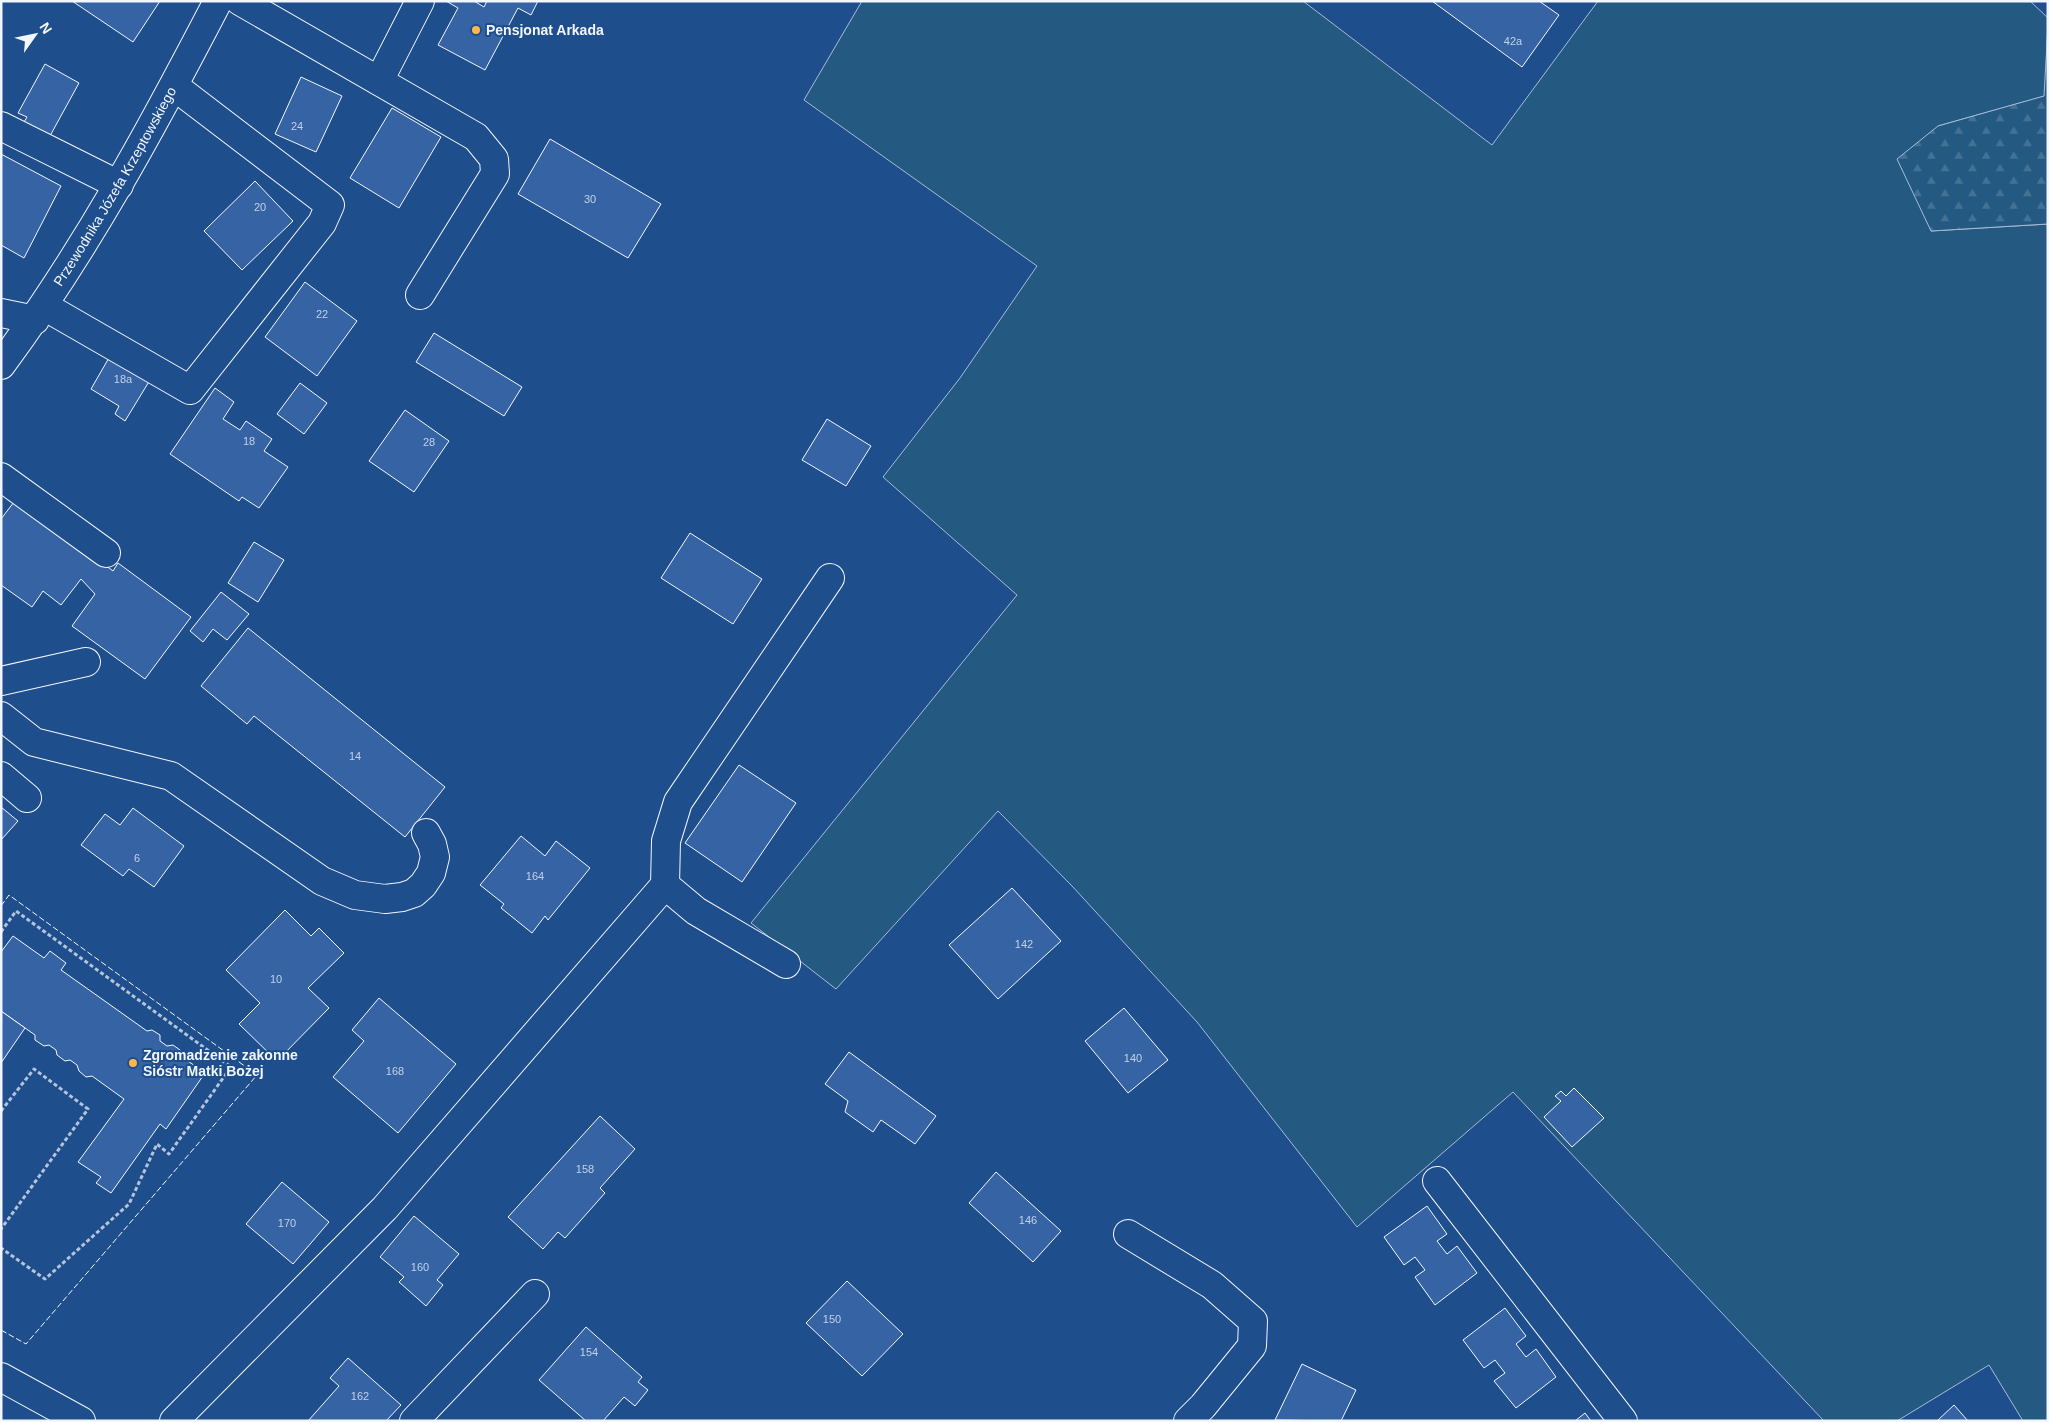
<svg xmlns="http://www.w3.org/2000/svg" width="2049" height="1422" font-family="Arial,sans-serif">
<defs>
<pattern id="forest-firs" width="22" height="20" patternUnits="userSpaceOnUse" patternTransform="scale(1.25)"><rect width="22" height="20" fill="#245a82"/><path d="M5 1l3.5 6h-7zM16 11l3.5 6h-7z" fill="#447295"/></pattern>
</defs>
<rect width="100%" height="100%" fill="#1f4e8c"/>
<path fill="#245a82" stroke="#a8bbd7" d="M862,1H1303L1492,145L1598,1H2030L2048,18L2045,96L1938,126L1931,231L2048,224V1421H2023L1989,1365L1897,1421H1824L1513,1092L1357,1227L1197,1022L1072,886L998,811L836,989L751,923L1017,595L883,477L960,378L1037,266L804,100Z"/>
<path fill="url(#forest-firs)" stroke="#a8bbd7" d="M2048,26V224L1931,231L1897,159L1938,126L2044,96Z"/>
<g fill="#3563a3" stroke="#f2f6ff">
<path d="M72,1H160L133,42Z"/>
<path d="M446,1H474L484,7L487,1H538L531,15L518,8L485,70L438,45L458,8Z"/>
<path d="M1432,1H1539L1559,15L1522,67Z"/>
<path d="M45,64L79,83L45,145L23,124L27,117L18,113Z"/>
<path d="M301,77L342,96L316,152L275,134Z"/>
<path d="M392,108L441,137L399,208L350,178Z"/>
<path d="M550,139L661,204L628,258L518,194Z"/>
<path d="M1,154L61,186L24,258L1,245Z"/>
<path d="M255,181L293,221L242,270L204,231Z"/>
<path d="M305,282L357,321L317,376L265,337Z"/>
<path d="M434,333L522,387L504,416L416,362Z"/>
<path d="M110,356L150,380L125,421L115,414L119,406L91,389Z"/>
<path d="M300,383L327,403L304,434L277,414Z"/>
<path d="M215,388L234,402L223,419L240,430L246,421L272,439L264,451L288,467L259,508L242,497L239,501L170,454Z"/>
<path d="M405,410L449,441L414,492L369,461Z"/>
<path d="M827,419L871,446L846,486L802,460Z"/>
<path d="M17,498L113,571L118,563L191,617L145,679L72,626L95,594L81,579L61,605L43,591L32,607L1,585V519Z"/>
<path d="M690,533L762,579L733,624L661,578Z"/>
<path d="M254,542L284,560L258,602L228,583Z"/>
<path d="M221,592L249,614L227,640L213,629L203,642L190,631Z"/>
<path d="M248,628L445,787L405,837L254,716L247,724L201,686Z"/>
<path d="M739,765L796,803L742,882L685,843Z"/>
<path d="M1,807L18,821L1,840Z"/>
<path d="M133,808L184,846L154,887L129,869L123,876L81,845L105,814L120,825Z"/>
<path d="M521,836L545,856L556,841L590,868L548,920L545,916L532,933L501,908L504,904L480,885Z"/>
<path d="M1012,888L1061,941L998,999L949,945Z"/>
<path d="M285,910L311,936L319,928L344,953L308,988L329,1008L277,1061L239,1024L260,1003L226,970Z"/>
<path d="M13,936L44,958L50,951L66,963L61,970L147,1031L152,1030L160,1035V1041L167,1046L173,1045L180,1050L181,1056L205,1073L166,1129L160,1124L111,1193L96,1183L101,1177L78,1162L124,1099L92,1076L86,1077L79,1071L77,1065L70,1060L65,1061L57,1055L56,1050L49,1045L44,1046L35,1040V1035L1,1011V952Z"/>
<path d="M379,998L456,1064L398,1133L333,1077L364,1041L352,1030Z"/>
<path d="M1124,1008L1168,1060L1128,1093L1085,1041Z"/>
<path d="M1,1011L25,1028L1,1063Z"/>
<path d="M849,1052L936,1116L915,1144L881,1120L873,1132L845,1112L848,1101L825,1084Z"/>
<path d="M1574,1088L1604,1118L1572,1147L1544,1117L1561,1101L1555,1096L1561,1091L1566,1096Z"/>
<path d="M600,1116L635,1149L600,1188L605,1193L565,1238L558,1232L543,1249L508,1217Z"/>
<path d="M996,1172L1061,1231L1033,1262L969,1203Z"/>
<path d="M282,1182L329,1222L293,1264L246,1224Z"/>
<path d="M1427,1206L1447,1234L1437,1241L1447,1254L1457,1246L1477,1273L1435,1305L1415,1277L1425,1270L1415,1257L1404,1265L1384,1237Z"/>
<path d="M414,1216L459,1254L437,1280L443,1285L426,1306L399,1282L404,1277L380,1257Z"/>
<path d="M847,1281L903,1334L862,1376L806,1323Z"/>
<path d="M1505,1308L1526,1336L1516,1344L1526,1357L1536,1349L1556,1377L1516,1408L1494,1381L1505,1373L1495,1360L1484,1368L1463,1340Z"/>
<path d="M586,1327L642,1377L638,1382L648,1390L635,1406L624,1397L603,1421H586L539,1380Z"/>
<path d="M348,1358L401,1405L386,1421H308L339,1386L330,1378Z"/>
<path d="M1302,1364L1356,1390L1341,1421L1275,1420Z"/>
<path d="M1954,1405L1968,1421H1937Z"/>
<path d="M1585,1413L1591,1421H1575Z"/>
</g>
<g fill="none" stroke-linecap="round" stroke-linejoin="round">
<defs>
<g id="minor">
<path d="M240,1L476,137L494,159L495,174L420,295"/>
<path d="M379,81L420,1"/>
<path d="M1,126L119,185"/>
<path d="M44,306L190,390L322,223L330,205L174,86"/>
<path d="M1,313L35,320"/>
<path id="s1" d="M1,365C86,250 152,128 218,1"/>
<path d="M1,477L106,553"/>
<path d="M1,681L86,662"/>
<path d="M1,716L34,742L171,776L322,881L355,895L385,899L402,897L414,893L423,885L431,873L435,857L432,844L426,833"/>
<path d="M1,776L27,798"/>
<path d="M786,964L696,911L665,885L666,841L678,802L830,578"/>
<path d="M1437,1181L1623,1421"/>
<path d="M1128,1234L1212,1285L1253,1321L1252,1346L1203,1406L1188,1421"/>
<path d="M174,1421L385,1208L665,885"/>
<path d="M414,1421L535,1294"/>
</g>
<path id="major" d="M1,1377L81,1421"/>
</defs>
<use href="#minor" stroke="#f2f6ff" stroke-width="30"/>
<use href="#major" stroke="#f2f6ff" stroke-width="30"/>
<g stroke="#b3c4dc" stroke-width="3" stroke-dasharray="4 2.5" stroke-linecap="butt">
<path d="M1,932L16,911L231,1067L169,1154L157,1144L129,1204L45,1279L1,1248"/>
<path d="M1,1111L34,1069L88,1109L1,1229"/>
</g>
<use href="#minor" stroke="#1f4e8c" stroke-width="28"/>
<use href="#major" stroke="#1f4e8c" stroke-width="28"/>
<path stroke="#f2f6ff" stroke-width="1" stroke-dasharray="6 2.5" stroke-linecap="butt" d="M1,906L9,895L257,1075L26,1344L1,1330"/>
</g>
<g fill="#ffb74d" stroke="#1f4e8c" stroke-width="2">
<circle cx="476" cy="30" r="5"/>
<circle cx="133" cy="1063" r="5"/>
</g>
<g text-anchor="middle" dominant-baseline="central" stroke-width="4" stroke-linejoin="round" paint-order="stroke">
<g font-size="11" fill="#c3d1e8">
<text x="1513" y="41">42a</text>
<text x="297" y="126">24</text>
<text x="590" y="199">30</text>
<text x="260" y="207">20</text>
<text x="322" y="314">22</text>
<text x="123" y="379">18a</text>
<text x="249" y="441">18</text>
<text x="429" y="442">28</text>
<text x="355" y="756">14</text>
<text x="137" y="858">6</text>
<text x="535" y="876">164</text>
<text x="1024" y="944">142</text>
<text x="276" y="979">10</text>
<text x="1133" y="1058">140</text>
<text x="395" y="1071">168</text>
<text x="585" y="1169">158</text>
<text x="1028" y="1220">146</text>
<text x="287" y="1223">170</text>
<text x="420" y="1267">160</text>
<text x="832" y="1319">150</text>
<text x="589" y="1352">154</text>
<text x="360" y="1396">162</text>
</g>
<g font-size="14" font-weight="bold" fill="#f2f6ff" stroke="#1f4e8c" text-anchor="start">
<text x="486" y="30">Pensjonat Arkada</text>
<text x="143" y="1055">Zgromadzenie zakonne<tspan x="143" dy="16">Sióstr Matki Bożej</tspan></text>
</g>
<g font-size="14" fill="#f2f6ff" stroke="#1f4e8c">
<text stroke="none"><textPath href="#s1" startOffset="212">Przewodnika Józefa Krzeptowskiego</textPath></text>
</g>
</g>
<rect width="2049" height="1422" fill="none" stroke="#f2f6ff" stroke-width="5"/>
<g transform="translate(35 35) rotate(57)" stroke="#1f4e8c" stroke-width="4" paint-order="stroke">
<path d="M0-4L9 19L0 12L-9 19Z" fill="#f2f6ff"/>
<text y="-8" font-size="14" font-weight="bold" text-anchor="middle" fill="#f2f6ff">N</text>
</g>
</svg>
